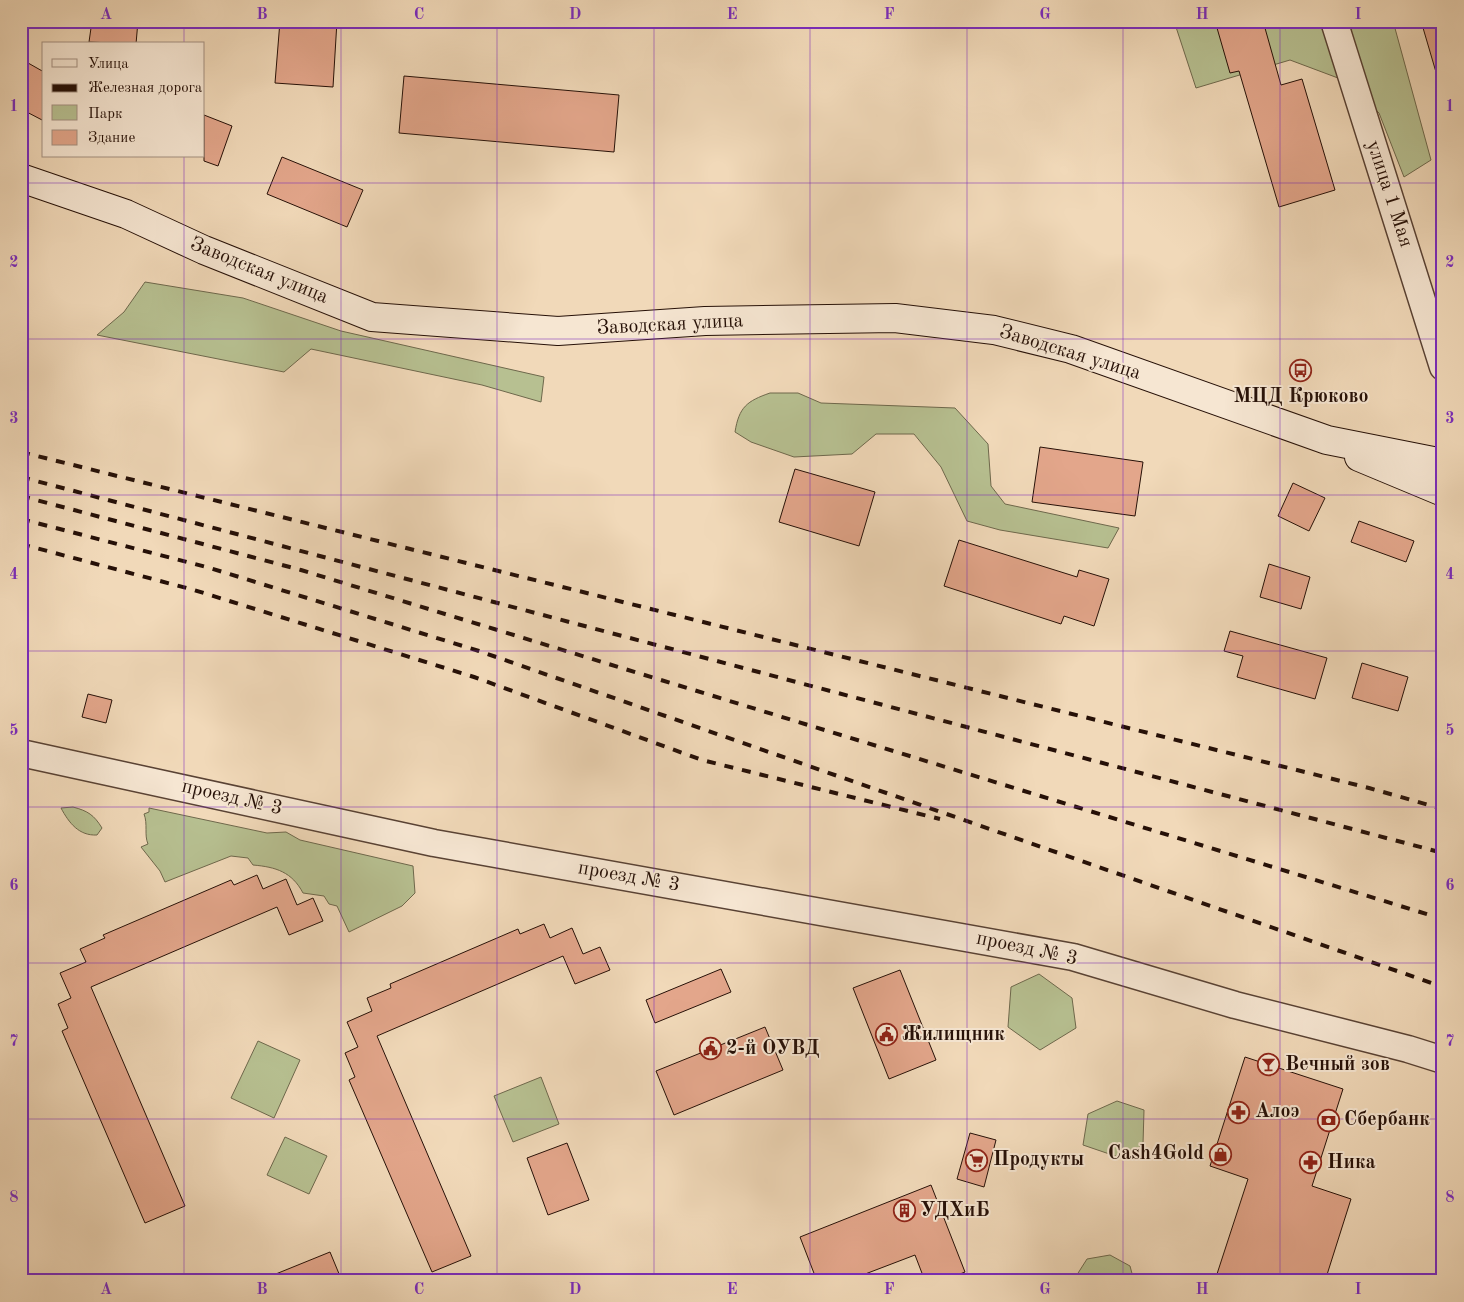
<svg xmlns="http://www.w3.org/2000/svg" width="1464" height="1302" font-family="'Old Standard TT',serif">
<rect width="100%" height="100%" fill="#f1d9b9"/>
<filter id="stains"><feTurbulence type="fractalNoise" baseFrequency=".004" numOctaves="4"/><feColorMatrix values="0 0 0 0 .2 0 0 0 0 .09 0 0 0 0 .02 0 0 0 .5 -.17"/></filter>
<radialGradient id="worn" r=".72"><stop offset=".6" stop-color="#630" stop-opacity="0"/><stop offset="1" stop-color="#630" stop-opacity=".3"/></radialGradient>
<g fill="#b7c091" stroke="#6e684c">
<path d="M1174,21H1393L1431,160L1404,177L1379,113L1346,81L1290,60L1196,88Z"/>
<path d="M145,282L243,298L341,331L544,377L541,402L482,385L311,349L284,372L97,335L124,312Z"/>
<path d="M770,393H798L821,403L955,408L988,444L991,486L1005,504L1119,528L1108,548L1000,530L967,521L941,467L914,434H876L852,454L794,457L751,442L735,432C739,407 747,401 770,393Z"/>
<path d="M73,807C88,811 94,815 102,828L97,835C79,836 69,823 61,808Z"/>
<path d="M149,808L267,833L286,832L300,840L413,866L415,893L402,906L349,932L337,906L329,904L324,896L303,893C292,872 276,867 253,865L248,858L231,856L165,882L160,871L141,847L148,844C144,835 148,824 144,814L149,812Z"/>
<path d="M1039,974L1072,998L1076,1028L1040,1050L1008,1027L1011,987Z"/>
<path d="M258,1041L300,1060L274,1118L231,1098Z"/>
<path d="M541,1077L559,1124L513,1142L494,1096Z"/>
<path d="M1117,1101L1144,1110L1143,1144L1124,1159L1083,1145L1088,1114Z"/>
<path d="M285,1137L327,1156L309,1194L267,1175Z"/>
<path d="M1110,1255L1130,1266L1134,1281H1073L1087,1259Z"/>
</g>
<g fill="#e3a68b" stroke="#261007">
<path d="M92,21H138L136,44L89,42Z"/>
<path d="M280,21H337L333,87L275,83Z"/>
<path d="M1215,21H1263L1281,85L1302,79L1335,190L1279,207L1239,71L1230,73Z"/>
<path d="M1421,21H1443V78L1438,79Z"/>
<path d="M21,59L44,72V121L21,109Z"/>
<path d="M404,76L619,95L614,152L399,133Z"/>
<path d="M204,115L232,126L218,166L204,161Z"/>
<path d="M282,157L363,190L347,227L267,194Z"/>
<path d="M1040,447L1143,462L1135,516L1032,502Z"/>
<path d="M795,469L875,492L859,546L779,522Z"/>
<path d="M1293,483L1325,498L1309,531L1278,516Z"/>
<path d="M1359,521L1414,541L1406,562L1351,542Z"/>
<path d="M959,540L1077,577L1079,570L1109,579L1094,626L1064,616L1061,624L944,586Z"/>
<path d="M1269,564L1310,577L1301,609L1260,597Z"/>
<path d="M1230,631L1327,658L1315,699L1237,677L1243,656L1224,651Z"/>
<path d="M1362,663L1408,677L1398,711L1352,698Z"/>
<path d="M88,694L112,700L106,723L82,717Z"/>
<path d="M257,875L263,889L286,879L297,905L313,898L323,921L289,935L277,907L91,987L185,1206L145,1223L62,1031L68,1028L58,1004L71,998L60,973L86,962L80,949L105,938L103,935L231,880L234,885Z"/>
<path d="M544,924L550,938L572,928L583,954L600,947L610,970L575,984L563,956L377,1036L471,1256L432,1272L349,1080L355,1077L345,1053L358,1047L347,1022L372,1011L367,998L391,988L390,984L518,929L520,934Z"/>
<path d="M721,969L731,992L655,1023L646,1000Z"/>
<path d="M900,970L936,1060L889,1079L853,988Z"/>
<path d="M765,1027L783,1070L674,1115L656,1071Z"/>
<path d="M1245,1057L1343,1089L1312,1186L1351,1199L1325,1281H1237L1217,1274L1248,1179L1210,1166Z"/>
<path d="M970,1133L996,1140L984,1187L957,1179Z"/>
<path d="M567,1143L589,1200L548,1215L527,1158Z"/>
<path d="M931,1185L965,1272L942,1281H925L915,1255L860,1276L861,1281H817L800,1237Z"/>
<path d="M330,1252L342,1281H261V1280Z"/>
</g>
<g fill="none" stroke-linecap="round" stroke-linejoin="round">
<defs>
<g id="minor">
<path d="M1334,21L1443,367"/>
<path d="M21,753L434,843L1073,957L1235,1005L1408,1049L1443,1060"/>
</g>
<g id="secondary">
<path d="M21,178L126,214L204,250L372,317L558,331L705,321L895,318L994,330L1071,349L1327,440L1443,463"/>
<path d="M1359,457L1443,492"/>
</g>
</defs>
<use href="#minor" stroke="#594234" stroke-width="29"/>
<use href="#secondary" stroke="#261007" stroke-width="30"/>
<use href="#minor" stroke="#f6e6d2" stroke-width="26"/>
<use href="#secondary" stroke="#f6e6d2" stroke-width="28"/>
<g stroke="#261007" stroke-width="4" stroke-dasharray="9 9" stroke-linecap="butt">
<path d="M21,452L1369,788L1443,809"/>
<path d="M21,477L1443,853"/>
<path d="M21,496L301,570L1443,919"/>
<path d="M21,519L210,568L479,651L1443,987"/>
<path d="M21,544L194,590L474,677L702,760L940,819"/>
</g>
</g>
<path fill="none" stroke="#7b2cbf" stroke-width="1" stroke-opacity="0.55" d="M184,21V44M341,21V1281M497,21V1281M654,21V1281M810,21V1281M967,21V1281M1123,21V1281M1280,21V1281M184,156V1281M21,183H1443M21,339H1443M21,495H1443M21,651H1443M21,807H1443M21,963H1443M21,1119H1443"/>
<defs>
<symbol id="bus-ring" viewBox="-11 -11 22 22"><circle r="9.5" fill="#f6e6d2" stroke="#8f2418" stroke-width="1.5"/><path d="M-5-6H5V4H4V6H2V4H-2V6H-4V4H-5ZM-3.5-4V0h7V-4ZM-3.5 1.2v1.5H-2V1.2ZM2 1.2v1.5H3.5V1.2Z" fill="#8f2418"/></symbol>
<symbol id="civic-ring" viewBox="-11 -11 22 22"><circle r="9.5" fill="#f6e6d2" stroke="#8f2418" stroke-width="1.5"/><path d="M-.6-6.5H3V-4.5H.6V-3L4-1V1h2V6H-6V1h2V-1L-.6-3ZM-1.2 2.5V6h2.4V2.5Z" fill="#8f2418"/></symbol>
<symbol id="bar-ring" viewBox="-11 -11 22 22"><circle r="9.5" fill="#f6e6d2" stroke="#8f2418" stroke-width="1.5"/><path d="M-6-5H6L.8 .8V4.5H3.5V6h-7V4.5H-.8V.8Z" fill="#8f2418"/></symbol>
<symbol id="pharmacy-ring" viewBox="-11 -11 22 22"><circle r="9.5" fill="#f6e6d2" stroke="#8f2418" stroke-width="1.5"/><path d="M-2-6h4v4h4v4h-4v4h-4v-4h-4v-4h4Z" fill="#8f2418"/></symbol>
<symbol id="bank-ring" viewBox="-11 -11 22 22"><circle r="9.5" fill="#f6e6d2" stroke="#8f2418" stroke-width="1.5"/><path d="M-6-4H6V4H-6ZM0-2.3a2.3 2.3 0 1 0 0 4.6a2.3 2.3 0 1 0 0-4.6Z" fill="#8f2418"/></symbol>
<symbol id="shop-ring" viewBox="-11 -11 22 22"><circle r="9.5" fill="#f6e6d2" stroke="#8f2418" stroke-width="1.5"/><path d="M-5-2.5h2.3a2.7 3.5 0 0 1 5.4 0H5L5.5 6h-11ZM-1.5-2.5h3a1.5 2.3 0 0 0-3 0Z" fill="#8f2418"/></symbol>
<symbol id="supermarket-ring" viewBox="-11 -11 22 22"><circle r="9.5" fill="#f6e6d2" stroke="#8f2418" stroke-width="1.5"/><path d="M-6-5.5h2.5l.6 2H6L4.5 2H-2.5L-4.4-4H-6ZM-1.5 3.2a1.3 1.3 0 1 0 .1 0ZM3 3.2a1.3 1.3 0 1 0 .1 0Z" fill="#8f2418"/></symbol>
<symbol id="building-ring" viewBox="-11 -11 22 22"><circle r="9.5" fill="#f6e6d2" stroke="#8f2418" stroke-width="1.5"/><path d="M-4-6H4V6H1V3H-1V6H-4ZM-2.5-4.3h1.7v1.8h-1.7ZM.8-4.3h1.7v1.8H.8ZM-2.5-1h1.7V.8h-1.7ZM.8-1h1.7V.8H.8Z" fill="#8f2418"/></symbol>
</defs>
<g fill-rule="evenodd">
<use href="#bus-ring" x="1288" y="358" width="25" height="25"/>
<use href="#civic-ring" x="874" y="1022" width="25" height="25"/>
<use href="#civic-ring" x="698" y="1036" width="25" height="25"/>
<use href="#bar-ring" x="1256" y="1052" width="25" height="25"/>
<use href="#pharmacy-ring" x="1226" y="1100" width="25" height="25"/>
<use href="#bank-ring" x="1316" y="1108" width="25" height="25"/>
<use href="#shop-ring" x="1208" y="1142" width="25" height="25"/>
<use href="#supermarket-ring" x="964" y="1148" width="25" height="25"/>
<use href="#pharmacy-ring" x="1298" y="1150" width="25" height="25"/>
<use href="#building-ring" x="892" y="1198" width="25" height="25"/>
</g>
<g text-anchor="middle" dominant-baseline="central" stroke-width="4" stroke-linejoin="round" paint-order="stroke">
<g font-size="20" fill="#261007" stroke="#f6e6d2">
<text transform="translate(1389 194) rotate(72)">улица 1 Мая</text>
<text transform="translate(259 271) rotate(22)">Заводская улица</text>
<text transform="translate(670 325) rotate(-3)">Заводская улица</text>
<text transform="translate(1070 353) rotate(17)">Заводская улица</text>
<text transform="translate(232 798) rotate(13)">проезд № 3</text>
<text transform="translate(629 877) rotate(10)">проезд № 3</text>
<text transform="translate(1027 949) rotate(12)">проезд № 3</text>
</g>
<g font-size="20" font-weight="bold" fill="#261007" stroke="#f6e6d2" text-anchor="start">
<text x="1301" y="397" text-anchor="middle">МЦД Крюково</text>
<text x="902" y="1035">Жилищник</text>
<text x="726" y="1049">2-й ОУВД</text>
<text x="1285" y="1065">Вечный зов</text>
<text x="1255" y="1112">Алоэ</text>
<text x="1344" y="1120">Сбербанк</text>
<text x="1204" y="1154" text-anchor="end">Cash4Gold</text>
<text x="993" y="1160">Продукты</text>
<text x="1327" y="1163">Ника</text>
<text x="920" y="1211">УДХиБ</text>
</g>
</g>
<rect width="1464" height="1302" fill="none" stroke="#f1d9b9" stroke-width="55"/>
<rect x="42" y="42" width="162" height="115" fill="#f6e6d2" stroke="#a39081"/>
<rect x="52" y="59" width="25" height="8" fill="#f6e6d2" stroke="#a39081"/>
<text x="88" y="68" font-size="15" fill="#261007">Улица</text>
<rect x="52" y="84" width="25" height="8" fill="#261007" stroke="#a39081"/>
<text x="88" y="92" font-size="15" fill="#261007">Железная дорога</text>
<rect x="52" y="105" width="25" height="15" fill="#b7c091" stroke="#a39081"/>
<text x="88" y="118" font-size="15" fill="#261007">Парк</text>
<rect x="52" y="130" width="25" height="15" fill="#e3a68b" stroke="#a39081"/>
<text x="88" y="142" font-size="15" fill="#261007">Здание</text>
<rect x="28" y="28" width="1408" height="1246" fill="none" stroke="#7b2cbf" stroke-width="2"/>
<g font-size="16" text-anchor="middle" font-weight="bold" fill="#7b2cbf">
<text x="106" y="19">A</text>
<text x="262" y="19">B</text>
<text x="419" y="19">C</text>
<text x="575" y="19">D</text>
<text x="732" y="19">E</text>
<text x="889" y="19">F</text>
<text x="1045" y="19">G</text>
<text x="1202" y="19">H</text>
<text x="1358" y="19">I</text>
<text x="14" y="111">1</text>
<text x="1450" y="111">1</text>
<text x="14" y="267">2</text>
<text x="1450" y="267">2</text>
<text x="14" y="423">3</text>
<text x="1450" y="423">3</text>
<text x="14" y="579">4</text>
<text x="1450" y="579">4</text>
<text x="14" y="735">5</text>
<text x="1450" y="735">5</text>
<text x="14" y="890">6</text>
<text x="1450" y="890">6</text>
<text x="14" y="1046">7</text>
<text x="1450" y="1046">7</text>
<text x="14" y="1202">8</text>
<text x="1450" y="1202">8</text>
<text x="106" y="1294">A</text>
<text x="262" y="1294">B</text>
<text x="419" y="1294">C</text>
<text x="575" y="1294">D</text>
<text x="732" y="1294">E</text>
<text x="889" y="1294">F</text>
<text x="1045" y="1294">G</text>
<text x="1202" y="1294">H</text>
<text x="1358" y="1294">I</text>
</g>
<rect width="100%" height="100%" filter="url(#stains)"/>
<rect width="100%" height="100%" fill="url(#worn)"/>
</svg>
